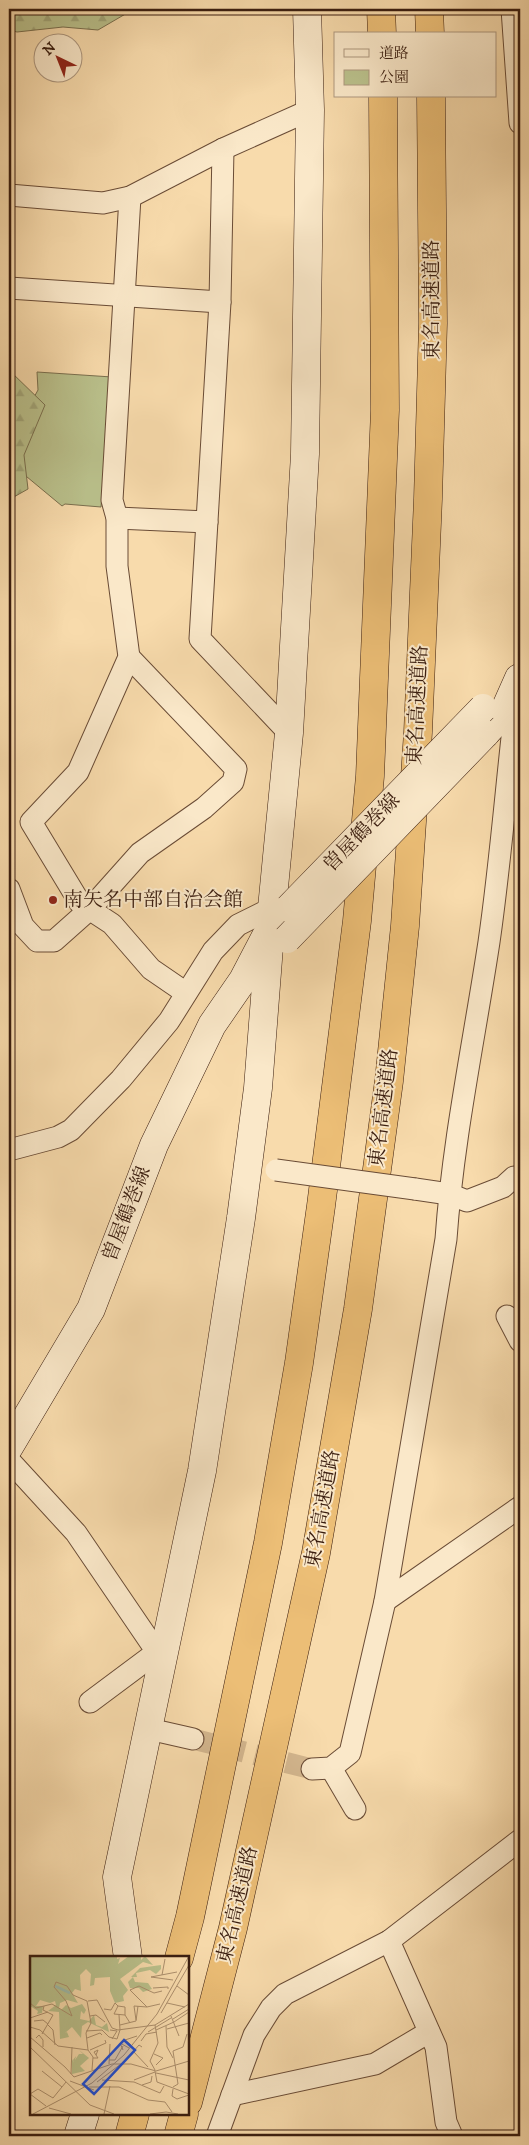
<svg xmlns="http://www.w3.org/2000/svg" width="529" height="2145" font-family="'IM FELL DW Pica','Noto Serif JP',serif">
<defs>
<pattern id="forest-firs" width="22" height="20" patternUnits="userSpaceOnUse" patternTransform="scale(1.25)"><rect width="22" height="20" fill="#bac18c"/><path d="M5 1l3.5 6h-7zM16 11l3.5 6h-7z" fill="#a1a578"/></pattern>
</defs>
<rect width="100%" height="100%" fill="#f8dbac"/>
<filter id="stains"><feTurbulence type="fractalNoise" baseFrequency=".004" numOctaves="4"/><feColorMatrix values="0 0 0 0 .2 0 0 0 0 .09 0 0 0 0 .02 0 0 0 .5 -.17"/></filter>
<radialGradient id="worn" r=".72"><stop offset=".6" stop-color="#630" stop-opacity="0"/><stop offset="1" stop-color="#630" stop-opacity=".3"/></radialGradient>
<path fill="#bac18c" stroke="#7a6f4e" d="M37,372L112,377L101,507L65,504L62,506L9,462L17,428L38,390Z"/>
<g fill="url(#forest-firs)" stroke="#7a6f4e">
<path d="M9,9H134L98,30L63,27L17,32L9,30Z"/>
<path d="M9,370L45,405L24,455L28,489L12,498L9,496Z"/>
</g>
<g fill="none" stroke-linecap="round" stroke-linejoin="round">
<path stroke="#d2b58d" stroke-width="21" stroke-dasharray="21 11" stroke-linecap="butt" d="M193,1739L312,1769"/>
<defs>
<g id="street">
<path d="M512,9L520,123"/>
<path d="M223,149L220,302L200,639L289,733"/>
<path d="M9,195L103,203L130,197L223,149L310,110"/>
<path d="M130,197L112,500L117,518V566L129,657L78,772L31,822L80,903L112,924L151,969L186,993"/>
<path d="M9,288L220,302"/>
<path d="M117,518L207,522"/>
<path d="M9,889L23,926L37,941H54L90,909L140,853L204,808L233,782L236,769L129,657"/>
<path d="M9,1150L58,1137L71,1130L121,1079L169,1021L213,951L238,925L272,908"/>
<path d="M415,1189L449,1194L467,1201L503,1187L514,1177H520"/>
<path d="M507,1316L520,1341"/>
<path d="M9,1460L76,1533L157,1652L90,1702"/>
<path d="M385,1601L520,1507"/>
<path d="M149,1729L193,1739"/>
<path d="M331,1768L355,1809"/>
<path d="M312,1769L331,1768L350,1753L385,1601L446,1239C453,1139 474,1041 489,942C501,859 507,776 517,693"/>
<path d="M389,1941L436,2047L446,2122L452,2136"/>
<path d="M232,2095L375,2064L429,2032"/>
<path d="M217,2136L254,2035L271,2008L285,1994L389,1941L520,1840"/>
</g>
<g id="secondary">
<path d="M485,734L503,714L519,678"/>
<path d="M9,1447L91,1309L154,1145L212,1025L243,980L266,936"/>
<path d="M128,1958L117,1877L202,1471L241,1218L258,1088L272,908L289,733L305,454L310,110L307,9"/>
<path d="M78,2136L85,2114"/>
</g>
<g id="highway">
<path d="M381,9L382,34"/>
<path d="M429,9L430,34"/>
<path d="M179,1958L190,1917L268,1543L299,1363L321,1206L357,921L370,776L385,410L383,96"/>
<path d="M188,2102L233,1928L316,1553L358,1309L389,1081L405,926L418,732L428,499L433,323L431,96"/>
<path d="M129,2136L135,2114"/>
<path d="M178,2136L184,2114"/>
</g>
</defs>
<use href="#street" stroke="#6a4c36" stroke-width="23"/>
<use href="#secondary" stroke="#3a1d0f" stroke-width="29"/>
<use href="#highway" stroke="#3a1d0f" stroke-width="29"/>
<use href="#street" stroke="#fae8c9" stroke-width="21"/>
<use href="#secondary" stroke="#fae8c9" stroke-width="28"/>
<use href="#highway" stroke="#ecbe76" stroke-width="28"/>
<defs>
<path id="street-bridge" d="M276,1170L415,1189"/>
<g id="secondary-bridge">
<path d="M289,908L483,708"/>
<path d="M287,939L485,734"/>
</g>
</defs>
<use href="#street-bridge" stroke="#6a4c36" stroke-width="23" stroke-linecap="butt"/>
<use href="#secondary-bridge" stroke="#3a1d0f" stroke-width="29" stroke-linecap="butt"/>
<use href="#street-bridge" stroke="#fae8c9" stroke-width="21"/>
<use href="#secondary-bridge" stroke="#fae8c9" stroke-width="28"/>
</g>
<circle fill="#8f2418" stroke="#fae8c9" stroke-width="2" cx="53" cy="900" r="5"/>
<g text-anchor="middle" dominant-baseline="central" stroke-width="4" stroke-linejoin="round" paint-order="stroke">
<g font-size="20" fill="#3a1d0f" stroke="#fae8c9">
<text transform="translate(432 300) rotate(-90)">東名高速道路</text>
<text transform="translate(418 705) rotate(-87)">東名高速道路</text>
<text transform="translate(362 833) rotate(-46)">曽屋鶴巻線</text>
<text transform="translate(384 1108) rotate(-83)">東名高速道路</text>
<text transform="translate(127 1214) rotate(-69)">曽屋鶴巻線</text>
<text transform="translate(323 1509) rotate(-80)">東名高速道路</text>
<text transform="translate(238 1905) rotate(-77)">東名高速道路</text>
</g>
<g font-size="20" fill="#3a1d0f" stroke="#fae8c9" text-anchor="start">
<text x="63" y="900">南矢名中部自治会館</text>
</g>
</g>
<g transform="translate(30 1956)">
<rect width="159" height="159" fill="#f8dbac"/>
<path d="M0,0H87V3L90,2L88,8L99,0H111V4L115,0L123,9L113,6L90,23L98,34L93,40L94,45L85,47L80,35V21L65,22L64,29L60,30L61,18L56,13L50,19L51,35L45,33L42,37L48,47L37,44L30,47L29,52L31,54L36,49L41,52L52,48L56,54L54,58L51,55L50,63L59,65L64,59L66,69L72,71L77,67L79,76L58,66L52,70L51,82L42,71L35,77L37,76L39,81L30,83L29,56L18,55L26,49L25,45L20,47L10,44L6,50H13L12,57L7,58L8,55L0,50ZM131,9V13L126,18L120,14L106,17L107,21H101L110,12ZM103,21L105,26L118,27L122,33L113,36L109,32H100L98,26ZM49,94L59,102L50,110L55,115L42,118V103L44,107L43,104L46,100L45,104L49,98H53Z" fill="#bac18c"/>
<path fill="none" stroke="#9dbbab" stroke-width="2.5" d="M25,30L40,37"/>
<path fill="none" stroke="#ac8f6d" stroke-width="1" d="M132,19L135,3M121,21L147,16M121,21L143,24M147,30L159,39M123,32L138,31V33M57,45L61,67L56,77L58,94L63,101L62,114M58,45L67,44L82,72L88,74L125,69L159,48M0,47L6,52L22,48L42,60L36,45L24,31L26,26L37,30L43,39L57,45M137,47L155,51M130,48L117,51L100,34L109,30L124,37L132,35M88,50L84,58L95,59L100,67M88,50L95,51V59M74,53L81,54L85,47L88,50M131,57L159,9M60,60L66,59L75,66M141,60L149,80M0,62L18,56M143,63L159,53M106,64L104,50L117,51M4,65L13,64L18,68M144,66L159,56M18,69L23,74L25,89M90,69L106,65L108,50M125,69L128,87L120,105L125,114M136,70L137,91L143,102M0,71L10,74L28,90L58,94M137,73L159,67M80,74L87,75L82,83M126,74L144,66M56,75L72,74L79,81L87,83L90,74L89,59M118,76L141,62M12,78L23,59L13,54L14,50M0,81L35,111M6,82L9,79L13,84V91M57,82L70,77L72,79M111,85L116,78L127,76M101,89L95,84L107,80M0,91L60,149L84,158M60,94L76,87L75,84M93,94L90,87L99,92M103,95L118,111M124,98L133,102L126,109M63,102H68L66,99L68,94L64,96L66,99M79,104H85L93,90M79,108L80,88M35,111L44,121L82,108H101L126,115L159,105M12,115L32,131M125,115L127,126L159,138M126,117L159,124M41,118L42,91M72,124L104,126L130,137L134,130M104,124L125,116M40,125L64,134M67,126L95,105L109,89L112,91M112,129L121,126L122,120M59,131H89L118,144L135,146L142,156M143,131L148,128L143,95L153,91L157,78M143,133L142,140L147,143L159,139M0,138L8,133L23,142L36,126M0,138L16,150M19,152L41,158M3,158L62,127L94,99L127,58L159,0M74,158L80,130M120,158L136,156L148,158"/>
<path fill="#1d4ed8" fill-opacity="0.15" stroke="#1d4ed8" stroke-width="2.5" d="M94,84L105,94L64,138L53,128Z"/>
<rect width="159" height="159" fill="none" stroke="#3a1d0f" stroke-width="2.5"/>
</g>
<rect width="529" height="2145" fill="none" stroke="#f8dbac" stroke-width="30"/>
<rect x="10" y="10" width="509" height="2125" fill="none" stroke="#3a1d0f" stroke-width="2.5"/>
<rect x="15" y="15" width="499" height="2115" fill="none" stroke="#3a1d0f"/>
<rect x="334" y="32" width="162" height="65" fill="#fae8c9" stroke="#ad977f"/>
<rect x="344" y="49" width="25" height="8" fill="#fae8c9" stroke="#ad977f"/>
<text x="379" y="58" font-size="15" fill="#3a1d0f">道路</text>
<rect x="344" y="70" width="25" height="15" fill="#bac18c" stroke="#ad977f"/>
<text x="379" y="82" font-size="15" fill="#3a1d0f">公園</text>
<g transform="translate(58 58) rotate(317)"><circle r="24" fill="#fae8c9" stroke="#ad977f"/>
<path d="M0-4L9 19L0 12L-9 19Z" fill="#8f2418"/>
<text y="-8" font-size="14" font-weight="bold" text-anchor="middle" fill="#3a1d0f">N</text>
</g>
<rect width="100%" height="100%" filter="url(#stains)"/>
<rect width="100%" height="100%" fill="url(#worn)"/>
</svg>
